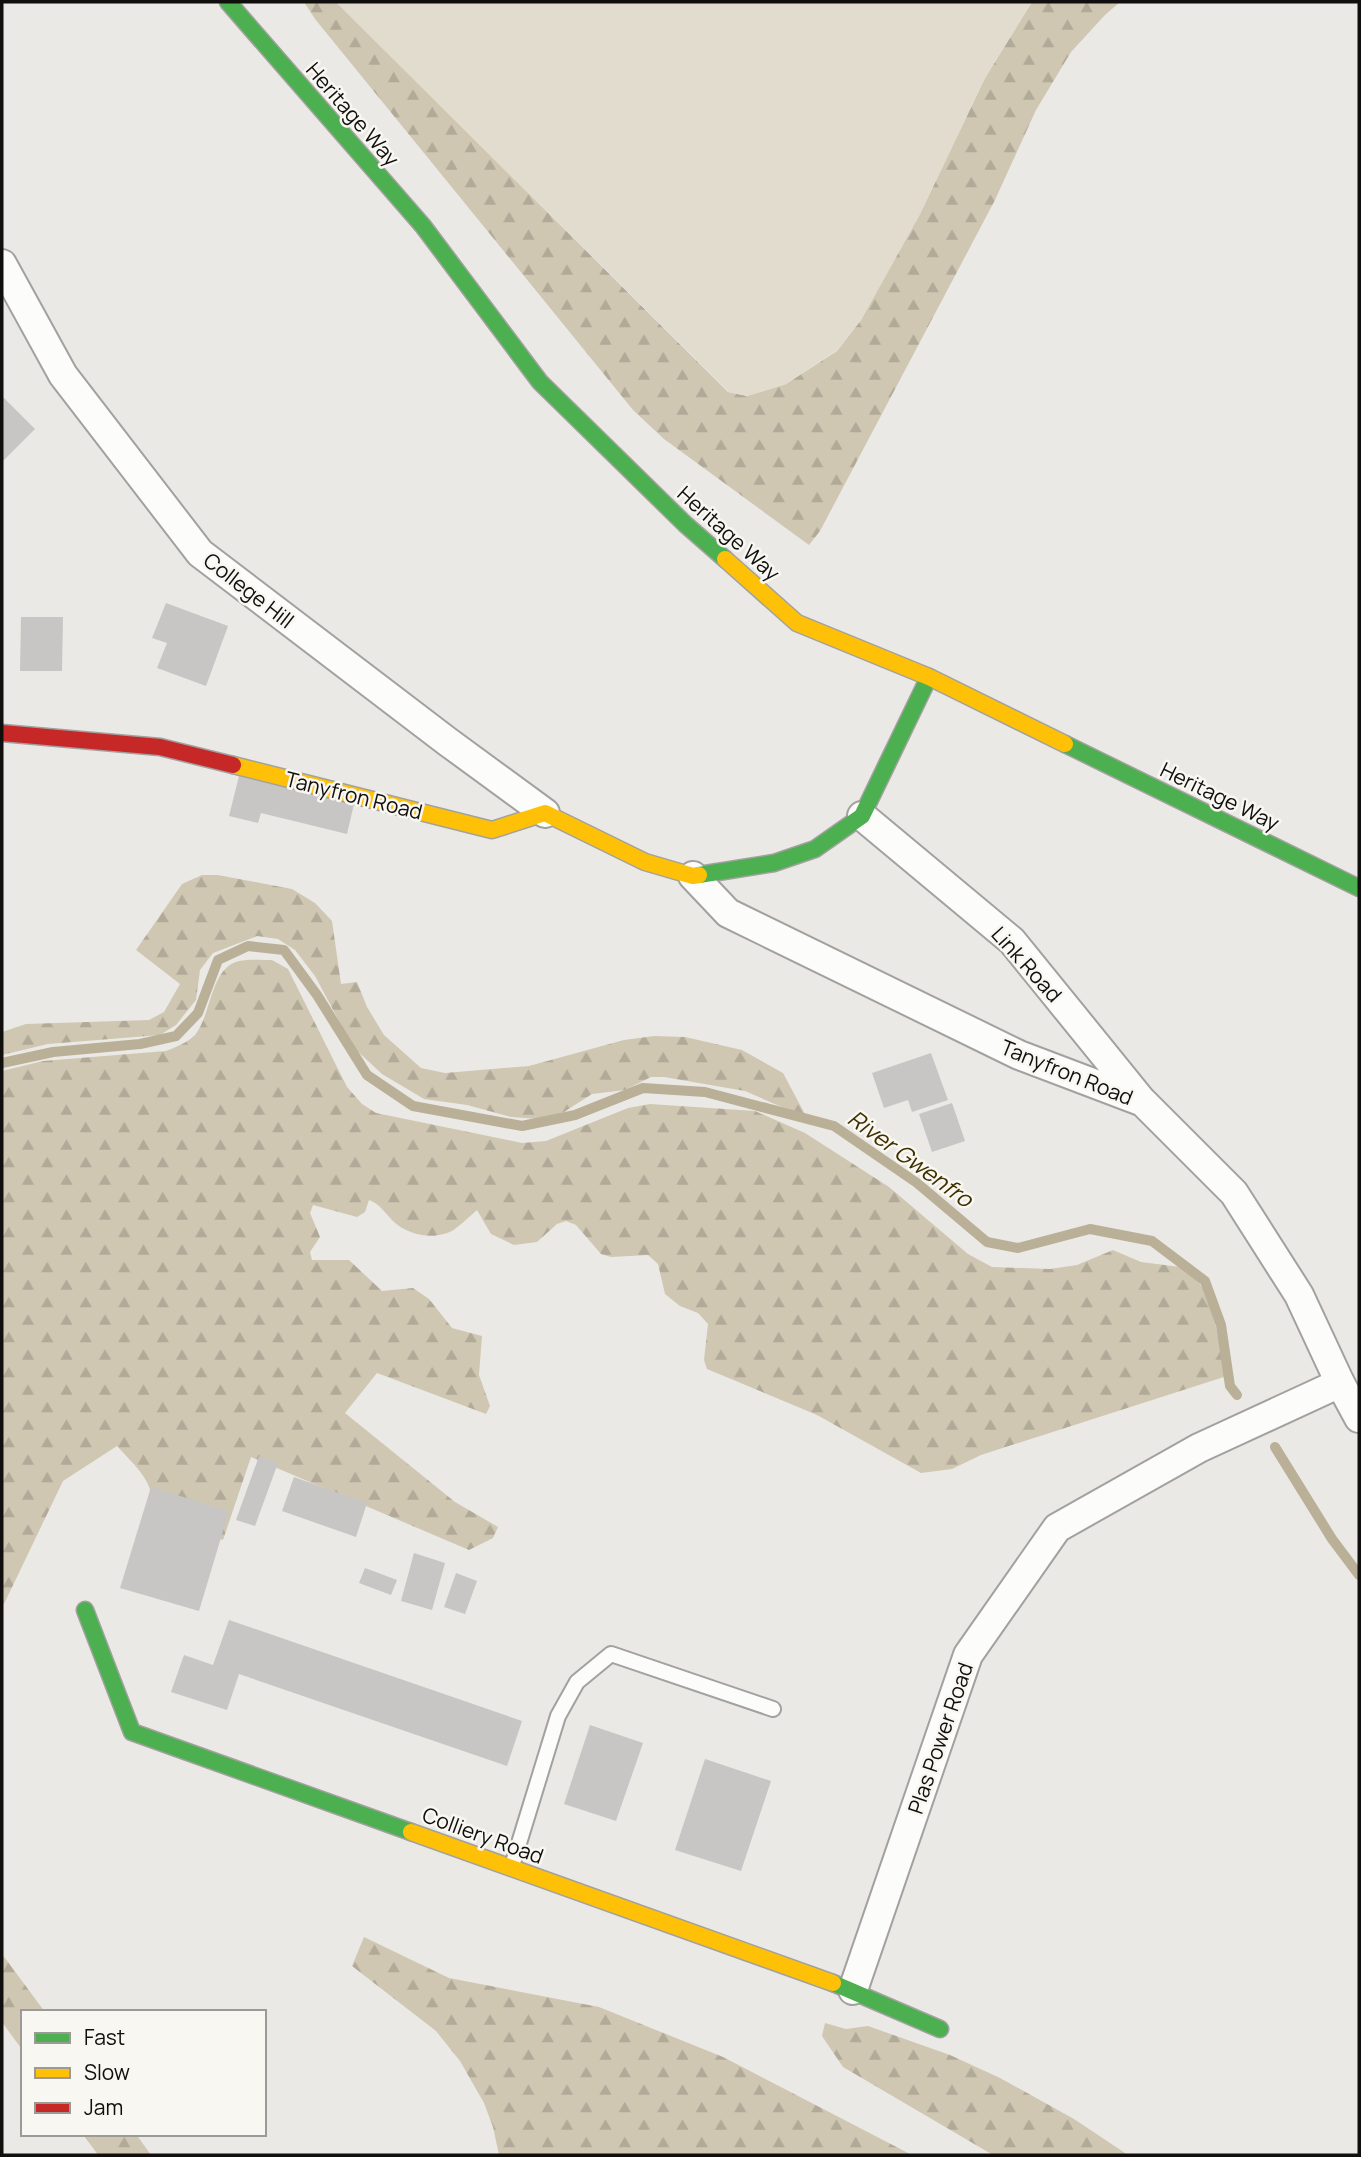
<svg xmlns="http://www.w3.org/2000/svg" width="1361" height="2157" font-family="Manrope,sans-serif">
<defs>
<pattern id="forest-firs" width="22" height="20" patternUnits="userSpaceOnUse" patternTransform="scale(1.75)"><rect width="22" height="20" fill="#d0c7b2"/><path d="M5 1l3.5 6h-7zM16 11l3.5 6h-7z" fill="#b2aa98"/></pattern>
</defs>
<rect width="100%" height="100%" fill="#eae9e6"/>
<g fill="url(#forest-firs)">
<path d="M304,2H336L728,392L747,396L786,384L837,351L861,320L920,214L985,78L1032,2H1120L1105,15L1071,52L1036,110L995,200L820,531L809,545L664,439L633,410L315,19Z"/>
<path d="M202,875H218L292,889L315,903L332,921L341,984L357,982L367,1007L384,1035L421,1068L445,1073L529,1066L624,1040L654,1036L685,1037L742,1050L783,1073L807,1118L745,1091L664,1077H651L625,1090L592,1094L564,1112L539,1119L511,1117L467,1105L424,1099L382,1074L353,1047L315,976L295,950L278,939L257,936L213,953L200,970L196,1000L176,1025L160,1035L48,1044L2,1055V1032L26,1024L149,1020L164,1012L180,984L136,950L182,884Z"/>
<path d="M272,960L288,969L347,1087L362,1104L376,1113L522,1143L546,1141L628,1108L650,1104L755,1111L805,1133L889,1187L968,1254L992,1267L1050,1269L1077,1265L1113,1250L1141,1262L1188,1268L1209,1296L1227,1376L981,1455L952,1469L921,1473L817,1415L707,1369L704,1360L708,1324L698,1313L680,1306L665,1294L658,1264L648,1255L611,1257L601,1254L576,1225L566,1221L557,1224L537,1242L514,1245L491,1234L477,1210C470,1216 463,1223 455,1229C437,1241 409,1236 394,1222C385,1213 380,1204 369,1200L365,1212L357,1217L313,1205L310,1213L320,1237L310,1252L312,1260H349L382,1291L413,1288L429,1299L452,1328L482,1336L479,1375L490,1406L486,1414L377,1373L345,1413L455,1502L498,1527L493,1538L469,1550L251,1457L223,1540L150,1514C160,1486 134,1465 117,1446L63,1481L4,1604L2,1603V1071L43,1061L166,1051C176,1047 187,1043 195,1035C212,1014 210,968 239,961C249,959 262,960 272,960Z"/>
<path d="M364,1937L449,1978L599,2007L723,2057L912,2155H499L493,2127L484,2103L460,2061L436,2031L352,1966Z"/>
<path d="M2,1954L45,2012H23V2051L2,2022Z"/>
<path d="M825,2023L846,2029L868,2026L950,2055L1000,2078L1074,2119L1128,2155H993L843,2067L822,2036Z"/>
<path d="M83,2134H136L151,2155H98Z"/>
</g>
<path fill="#e2dccf" d="M336,2H1032L985,78L920,214L861,320L837,350L786,384L747,396L729,392Z"/>
<g fill="none" stroke-linecap="round" stroke-linejoin="round">
<g stroke="#bab097" stroke-width="10">
<path d="M2,1063L53,1052L140,1044L176,1036L198,1013L218,960L248,946L284,950L317,995L367,1075L413,1106L522,1126L575,1115L643,1088L705,1092L834,1126L917,1183L987,1242L1018,1248L1090,1229L1152,1241L1205,1281L1221,1325L1230,1386L1237,1395"/>
<path d="M1275,1447L1332,1539L1359,1575"/>
</g>
</g>
<g fill="#c7c6c4">
<path d="M2,396L35,429L2,462Z"/>
<path d="M166,603L228,626L206,686L157,668L167,643L152,638Z"/>
<path d="M21,617H63L62,671H20Z"/>
<path d="M239,776L354,804L347,834L261,813L258,823L229,816Z"/>
<path d="M931,1053L948,1100L912,1112L908,1100L884,1108L872,1073Z"/>
<path d="M952,1103L965,1141L932,1152L919,1114Z"/>
<path d="M259,1456L278,1463L255,1526L236,1520Z"/>
<path d="M294,1477L367,1503L356,1537L282,1511Z"/>
<path d="M151,1487L229,1511L199,1611L120,1588Z"/>
<path d="M414,1553L445,1563L432,1610L401,1601Z"/>
<path d="M365,1568L397,1580L391,1595L359,1583Z"/>
<path d="M456,1573L477,1581L465,1614L444,1607Z"/>
<path d="M229,1620L522,1721L507,1766L239,1674L227,1710L171,1692L184,1655L213,1665Z"/>
<path d="M590,1725L643,1743L616,1821L564,1804Z"/>
<path d="M705,1759L771,1781L741,1871L675,1850Z"/>
</g>
<g fill="none" stroke-linecap="round" stroke-linejoin="round">
<defs>
<path id="lane" d="M512,1866L558,1716L577,1682L611,1654L773,1709"/>
<g id="street">
<path d="M2,264L63,375L200,553L448,742L545,813"/>
<path d="M862,816L1012,941L1141,1100"/>
<path d="M693,876L728,913L1019,1055L1143,1102L1234,1193L1299,1295L1340,1383L1359,1418"/>
<path d="M853,1990L968,1655L1057,1528L1199,1448L1340,1383"/>
</g>
<g id="fast">
<path d="M228,2L423,226L540,382L685,524L725,559"/>
<path d="M1065,744L1359,888"/>
<path d="M699,875L774,863L815,849L862,816L929,677"/>
<path d="M85,1610L132,1732L411,1832"/>
<path d="M833,1983L940,2029"/>
</g>
<g id="slow">
<path d="M725,559L797,623L929,677L1065,744"/>
<path d="M233,765L492,830L545,813L645,862L693,876L699,875"/>
<path d="M411,1832L833,1983"/>
</g>
<path id="jam" d="M2,733L160,747L233,765"/>
</defs>
<use href="#lane" stroke="#a2a19f" stroke-width="18"/>
<use href="#street" stroke="#a2a19f" stroke-width="32"/>
<use href="#fast" stroke="#a2a19f" stroke-width="19"/>
<use href="#slow" stroke="#a2a19f" stroke-width="19"/>
<use href="#jam" stroke="#a2a19f" stroke-width="19"/>
<use href="#lane" stroke="#fcfcfb" stroke-width="14"/>
<use href="#street" stroke="#fcfcfb" stroke-width="28"/>
<use href="#fast" stroke="#4caf50" stroke-width="16"/>
<use href="#slow" stroke="#ffc107" stroke-width="16"/>
<use href="#jam" stroke="#c62828" stroke-width="16"/>
</g>
<g text-anchor="middle" dominant-baseline="central" stroke-width="5" stroke-linejoin="round" paint-order="stroke">
<g font-size="21" fill="#100f0d" stroke="#f9f7f1">
<text transform="translate(353 114) rotate(49)">Heritage Way</text>
<text transform="translate(729 533) rotate(42)">Heritage Way</text>
<text transform="translate(249 590) rotate(38)">College Hill</text>
<text transform="translate(354 795) rotate(14)">Tanyfron Road</text>
<text transform="translate(1220 796) rotate(26)">Heritage Way</text>
<text transform="translate(1027 964) rotate(48)">Link Road</text>
<text transform="translate(1067 1072) rotate(22)">Tanyfron Road</text>
<text transform="translate(940 1738) rotate(-71)">Plas Power Road</text>
<text transform="translate(483 1835) rotate(20)">Colliery Road</text>
</g>
<g font-size="23" font-style="italic" fill="#3f2f00" stroke="#f9f7f1">
<text transform="translate(911 1158) rotate(36)">River Gwenfro</text>
</g>
</g>
<rect width="1361" height="2157" fill="none" stroke="#100f0d" stroke-width="7"/>
<rect x="21" y="2010" width="245" height="126" fill="#f9f7f1" stroke="#9c9a96" stroke-width="2"/>
<rect x="35" y="2033" width="35" height="10" fill="#4caf50" stroke="#9c9a96" stroke-width="2"/>
<text x="84" y="2045" font-size="21" fill="#100f0d">Fast</text>
<rect x="35" y="2068" width="35" height="10" fill="#ffc107" stroke="#9c9a96" stroke-width="2"/>
<text x="84" y="2080" font-size="21" fill="#100f0d">Slow</text>
<rect x="35" y="2103" width="35" height="10" fill="#c62828" stroke="#9c9a96" stroke-width="2"/>
<text x="84" y="2115" font-size="21" fill="#100f0d">Jam</text>
</svg>
